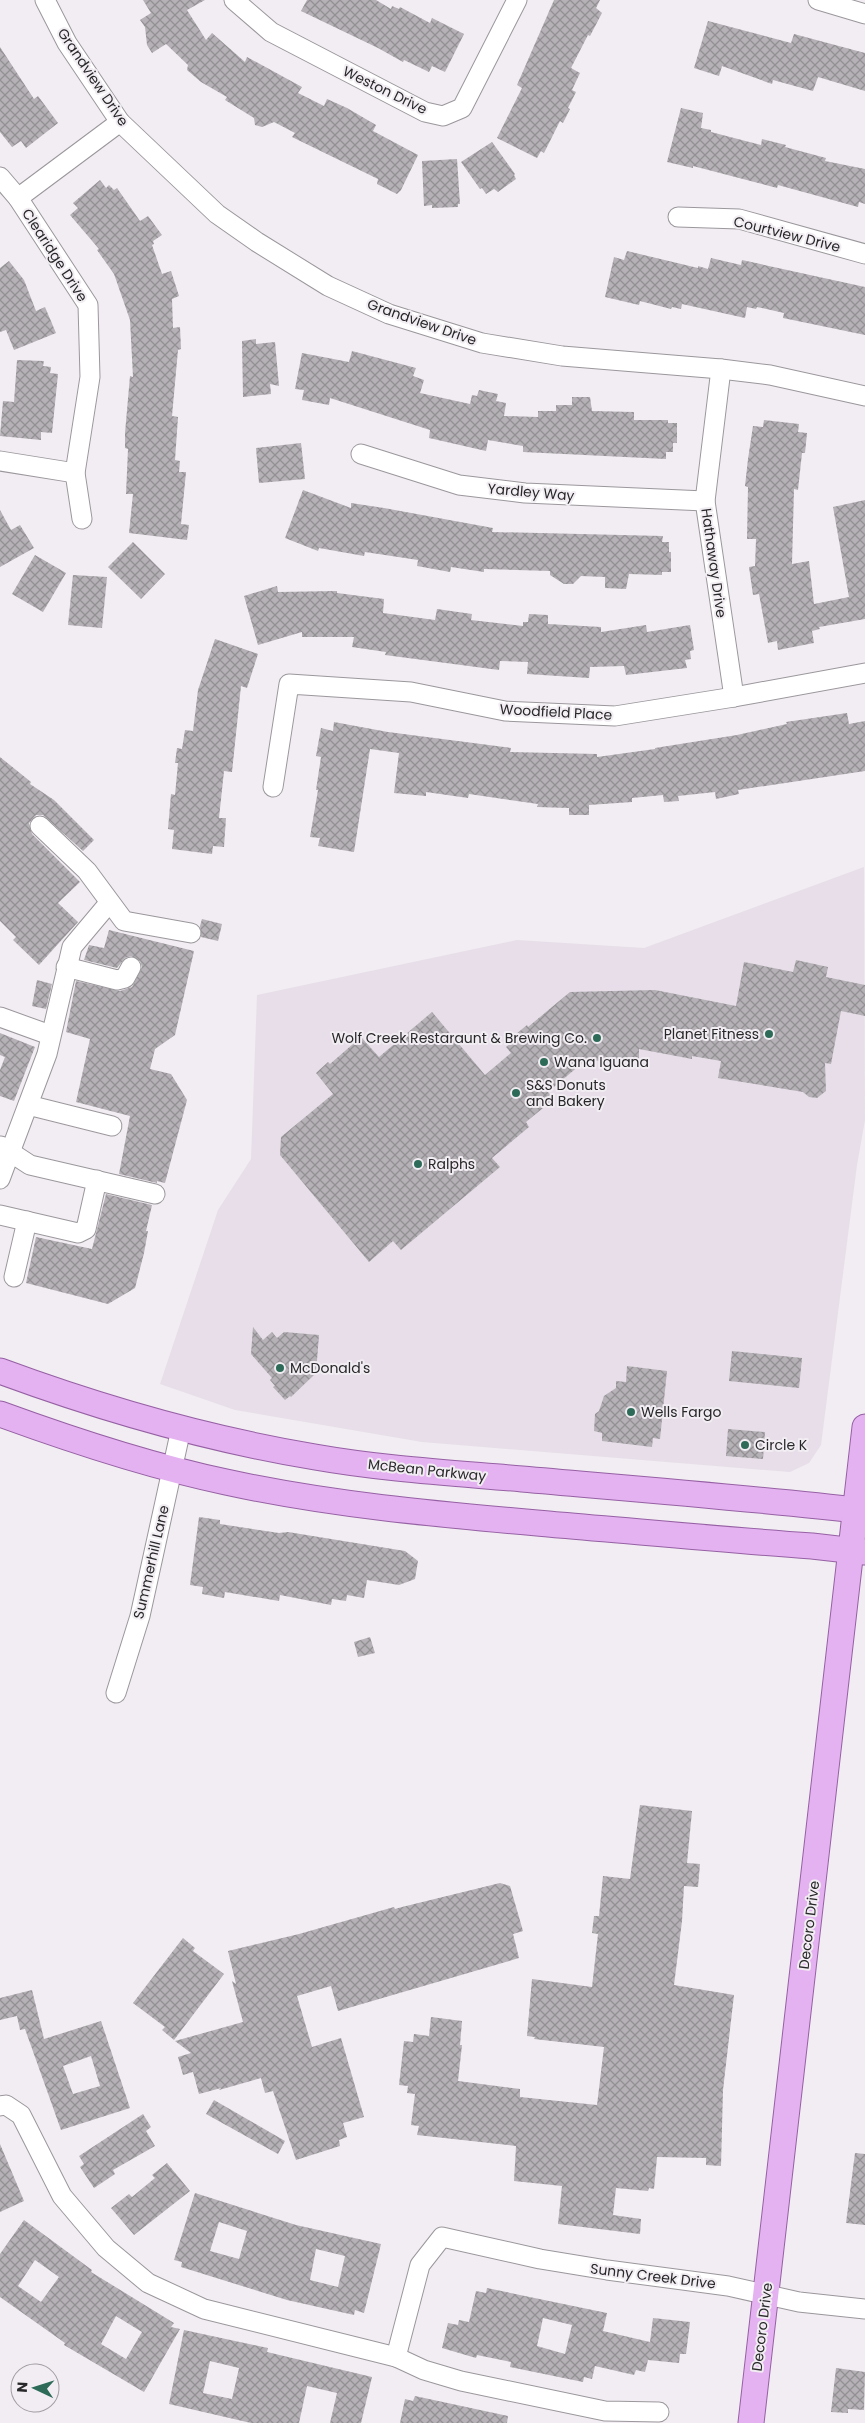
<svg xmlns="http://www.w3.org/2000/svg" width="865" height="2423" font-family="Poppins,sans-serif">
<defs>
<pattern id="building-cross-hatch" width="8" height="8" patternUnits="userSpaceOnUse" patternTransform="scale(1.25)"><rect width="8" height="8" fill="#b5b1b6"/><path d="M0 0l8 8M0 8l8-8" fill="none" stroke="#939094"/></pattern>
</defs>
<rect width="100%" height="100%" fill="#f1edf2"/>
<path fill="#e7dee9" d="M864,867L865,1120L857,1165L821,1445L809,1463L790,1472L422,1442L235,1410L160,1384L218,1210L251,1159L257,995L517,940L644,948Z"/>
<g fill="url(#building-cross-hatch)" fill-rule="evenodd">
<path d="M143,0H205L187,10L206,40L212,33L245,62L247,57L302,87L298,93L324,106L327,99L347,108L376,125L373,131L418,155L401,190L397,194L377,184L378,179L292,137L295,133L274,122L262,127L255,125L254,118L225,100L227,97L201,82L187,70L188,65L166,44L152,53L147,45L145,27L140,20L151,13Z"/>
<path d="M307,0H376L391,9L392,6L399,9L400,7L430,23L432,18L464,34L445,72L432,66L429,72L404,60L403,62L378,48L301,11Z"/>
<path d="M554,0H600L596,8L602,13L590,36L588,35L571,68L580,73L572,90L576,92L568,108L570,109L563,123L560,121L544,153L541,151L537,158L497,138L522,88L517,85Z"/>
<path d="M708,21L791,43L794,34L865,53V91L818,77L813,91L773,80L772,84L722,66L719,76L694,68Z"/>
<path d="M0,47L34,99L38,96L58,123L26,148L21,141L12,147L0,132Z"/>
<path d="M681,108L703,113L701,128L711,130V132L761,145L762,139L786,145L785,147L826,158L825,161L865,169V204L859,202L858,207L778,185L777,188L693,166V168L667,162Z"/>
<path d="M492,142L515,174L514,175L516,179L498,192L494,189L486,194L482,188L480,189L461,162Z"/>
<path d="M457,159L460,204H458V207L432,208V205L424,206L422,161Z"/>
<path d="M100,180L106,188L109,185L114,190L117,188L140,221L148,216L162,235L153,241L154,244L152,245L162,274L171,271L179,296L172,299L173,328L180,327L181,349L178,350L172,416L178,417L175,460L180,461L179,472H186L181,524L189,525L187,540L129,533L133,494H126L128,449L125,448V433L130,376L133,377L130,320L114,274L97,250L99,249L70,215L78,208L73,203Z"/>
<path d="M627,251L698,268V266L708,269L711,258L741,265L742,260L865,287V335L783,318L784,313L757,307L756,309L747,307L745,318L682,304L681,309L672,307L671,309L640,301L639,305L605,297L614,257L624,260Z"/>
<path d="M9,261L24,280L36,311L45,307L56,333L14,350L6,330L0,332V268Z"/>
<path d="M256,339V344L275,342L279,386L270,384L271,394L243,397L242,341Z"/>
<path d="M352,351L416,368L413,376L424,380L420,393L470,404L472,395L477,396L479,390L498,394L496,401L506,403L504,416L538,417V411H556V405H572V397H590L592,411L634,412V420H668V423H677V443H673V452H666V459L523,452V446L488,440L486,451L429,438L430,430L330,398L329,405L302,400L304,390L295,389L302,353L349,362Z"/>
<path d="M17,360L44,361L43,366L51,367L50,373L58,374L52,433L41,432V440L0,436L3,401L14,402Z"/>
<path d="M764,420L799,424L798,432L807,433L805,453H802L798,490L794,489L792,564L809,561L814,604L849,597L833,507L865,500V619L819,627L820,629L812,631L814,643L778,650L777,641L768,643L759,594L753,595L749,567L755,566L756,539H747L748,487L745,486L748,459L753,426L763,427Z"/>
<path d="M301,443L305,479L259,483L256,448Z"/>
<path d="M303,490L351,508V503L384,508L493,528L492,532L663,536L662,542H669V552H671V572H662V575L629,574L626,589L605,588V577L581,576L573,584H564L550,575V571L484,569V572L451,567L450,572L417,566L418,560L365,552L364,556L319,548L318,551L285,538Z"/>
<path d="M0,510L11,530L20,525L34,548L0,567Z"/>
<path d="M133,542L165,574L141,599L108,567Z"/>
<path d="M35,555L66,573L43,612L12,594Z"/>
<path d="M73,575L107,577L102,628L68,625Z"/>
<path d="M277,586L278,592L337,591V593L384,599L383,613L435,620L437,609L472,614L471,620L523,626V622H528L529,614L548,615V624L601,627V632L646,625L647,632L690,625L694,650L690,651L691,659L685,660L687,668L626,675L624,666L590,667L589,678L527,674L528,662L500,661L499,670L385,655L386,652L352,647L354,637H302V632L258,645L244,596Z"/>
<path d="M215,639L258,654L247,688L241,686L232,772L224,771L219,818H226L224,847L213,846L212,854L172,849L174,830L168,829L171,794L175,795L178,763H175L177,748L182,749L185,730L193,731L198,690Z"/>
<path d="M847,713L849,724L865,721V771L738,790L739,794L716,799L715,792L678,796L679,801L664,802L663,795L632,798V802L589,805V815H569V808L537,807L538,804L469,794L468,798L426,792V796L394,793L399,753L370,749L354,852L318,846L320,838L310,837L318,790H316L321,757L316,756L321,728L333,731L334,722L388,732L511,748L510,752L597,754V757L655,749V748L737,735L787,724L786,722Z"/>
<path d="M0,757L31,782L30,784L54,800L94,840L83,851L43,815H36L29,823L32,834L80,882L58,903L78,922L39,965L13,940L16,937L0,921Z"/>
<path d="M202,919L222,924L218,941L201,937L200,926Z"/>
<path d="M109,930L194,951L175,1035L155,1049L150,1069L171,1074L187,1100L165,1183L157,1181V1183L119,1174L130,1116L76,1102L90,1039L66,1032L76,981L120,991L132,987L142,967L140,961L131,956L125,958L117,968L84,960L89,945L104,948Z"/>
<path d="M796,960L828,967L826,977L865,985V1016L841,1011L831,1064L825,1063L826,1091L817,1098L809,1097L803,1092L718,1078L721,1061L692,1056V1059L639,1049V1059L590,1061L580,1065L548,1092L554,1099L526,1122L529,1127L492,1158L500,1167L401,1250L393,1241L369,1262L280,1155L281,1137L333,1094L316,1073L328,1062L330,1064L361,1037L379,1057L432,1012L485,1075L511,1053L506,1047L517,1038L515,1035L527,1025L528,1027L570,992L655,990L736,1006L744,962L793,972Z"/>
<path d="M37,980L52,984L46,1009L32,1006Z"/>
<path d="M0,1033L35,1047L14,1101L0,1096V1070L5,1057L0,1055Z"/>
<path d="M106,1194L152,1205L146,1231H148L144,1253L135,1288L108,1304L26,1283L36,1237L92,1249Z"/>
<path d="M253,1327L263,1340L272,1332L277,1338L284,1332L319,1335L316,1373L291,1397L290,1396L285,1400L273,1387L275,1386L270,1380L272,1378L251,1354Z"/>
<path d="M732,1351L802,1358L799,1388L729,1381Z"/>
<path d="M627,1366L667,1371L660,1439L653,1438L652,1447L602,1441V1433L594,1431L595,1414L599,1411L604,1396L616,1388V1381L626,1382Z"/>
<path d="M728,1429L765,1432L763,1459L726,1456Z"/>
<path d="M199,1517L220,1520V1524L279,1533L288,1532L405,1551L418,1561L415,1579L399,1585L367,1580L364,1598L347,1595L346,1601L332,1599L331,1605L280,1595L279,1601L225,1592L224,1598L202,1594L203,1587L190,1585Z"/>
<path d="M370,1637L375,1653L358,1657L354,1642Z"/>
<path d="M640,1805L692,1811L687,1863L700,1864L698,1887L684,1886L682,1921L674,1985L734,1995L723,2090L721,2166L706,2165V2158L657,2157L654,2189L649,2188L648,2191L616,2188L613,2215L641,2219L640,2234L558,2224L562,2186L514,2181L516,2146L417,2135L419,2126L411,2125L415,2094L407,2093L408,2086L399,2085L404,2041L413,2042L414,2034L429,2036L431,2017L462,2021L460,2045H462L458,2081L520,2089V2097L597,2105L604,2047L534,2039L535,2037L527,2036L532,1979L592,1987L598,1934L592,1933L594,1916H599L603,1876L630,1879Z"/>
<path d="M500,1883L510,1886L523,1931L513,1934L519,1958L338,2011L331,1986L297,1996L312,2047L341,2038L364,2117L343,2123L347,2137L339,2140L340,2146L296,2160L273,2091L265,2093L261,2078L219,2090L221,2088L199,2094L193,2072L183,2075L178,2057L191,2053L175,2041L243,2022L232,1981L236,1984L228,1951L299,1934L394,1907L395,1909L402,1907Z"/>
<path d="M183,1938L195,1948L193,1951L224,1974L174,2040L162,2030L165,2027L133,2003Z"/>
<path d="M32,1990L44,2039L101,2021L130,2108L61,2130L25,2029L20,2030L17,2016L0,2020V1998ZM91,2056L100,2086L73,2094L63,2066Z"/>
<path d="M214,2100L285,2141L278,2154L206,2114Z"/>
<path d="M143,2114L151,2127L146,2131L155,2146L113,2170L115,2174L94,2188L80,2167L84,2164L79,2156Z"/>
<path d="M0,2144L24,2201L0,2212Z"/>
<path d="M855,2153L865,2154V2225L846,2223Z"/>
<path d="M167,2163L190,2191L134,2235L111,2208L129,2194L132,2197L155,2178L152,2175Z"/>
<path d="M195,2193L296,2225L381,2244L364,2313L355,2310L354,2315L287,2300L181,2267L182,2262L174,2260ZM219,2222L247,2231L239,2259L210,2251ZM316,2249L345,2256L338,2287L310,2280Z"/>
<path d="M24,2220L92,2270L91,2272L174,2323L171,2327L180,2329L144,2392L64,2345L65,2343L0,2297V2254ZM35,2260L59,2277L41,2302L18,2286ZM116,2316L142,2332L126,2359L101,2344Z"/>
<path d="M487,2288L607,2313L603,2331L650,2342L653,2318L690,2322L686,2354H680L679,2363L648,2360L645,2372L636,2370L634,2375L595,2366L592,2379L584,2377L583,2382L510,2367L511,2362L477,2355L476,2358L442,2348L448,2323L458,2325L459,2320L469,2322L476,2291L486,2293ZM543,2318L572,2325L565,2354L537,2346Z"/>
<path d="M184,2330L268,2348L267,2352L372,2377L361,2423H330L337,2393L307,2386L299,2423H251L169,2404ZM210,2361L239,2368L232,2399L203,2393Z"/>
<path d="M836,2368L865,2372L864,2410L848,2409V2413L831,2412Z"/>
<path d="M415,2396L508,2416L507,2423H400L405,2399L413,2401Z"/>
</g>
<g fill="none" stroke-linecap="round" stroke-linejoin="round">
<defs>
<g id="minor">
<path d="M45,0L67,43L120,122L217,214L257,242L328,286L389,314L482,343L562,356L721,369L770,375L865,396"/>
<path d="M234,0L271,32L425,112L443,116L462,108L517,0"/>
<path d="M818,0L865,14"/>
<path d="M0,177L18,198L88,305L90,377L75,473L82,519"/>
<path d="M18,198L120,122"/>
<path d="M678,217L739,219L865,254"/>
<path d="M721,369L705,501L734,697"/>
<path d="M361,454L459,485L525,493L705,501"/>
<path d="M0,461L75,473"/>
<path d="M273,787L289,684L411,692L505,711L615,716L734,697L865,673"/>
<path d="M40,826L87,871L124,921L191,933"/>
<path d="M66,967L117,980L125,978L131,967"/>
<path d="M0,1017L50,1035"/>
<path d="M28,1105L112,1126"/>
<path d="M1,1146L30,1165L155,1194"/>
<path d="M0,1179L47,1054L72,947L109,903"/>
<path d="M0,1215L78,1233L86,1229L97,1180"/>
<path d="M14,1277L27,1221"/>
<path d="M116,1693L140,1616L181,1429"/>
<path d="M0,2106L6,2105L21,2115L62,2196L106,2248L148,2283L204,2309L396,2357L424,2370L461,2381L605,2411L659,2412"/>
<path d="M396,2357L420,2265L442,2237L540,2259L607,2270L728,2286L799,2302L865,2309"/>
</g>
<g id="major">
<path d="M0,1371C103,1409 207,1439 315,1457C383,1469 453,1473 522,1479C636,1489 751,1498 865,1511"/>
<path d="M0,1414C74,1441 149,1466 226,1482C336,1506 447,1515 559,1525C643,1532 727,1540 812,1546L865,1552"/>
<path d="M751,2423L865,1427"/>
</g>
</defs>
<use href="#minor" stroke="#9b979c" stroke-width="21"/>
<use href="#major" stroke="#9660a4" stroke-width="27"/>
<use href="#minor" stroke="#fff" stroke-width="19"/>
<use href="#major" stroke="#e4b2f0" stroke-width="25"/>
</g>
<g fill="#2d6b58" stroke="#f1edf2" stroke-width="2">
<circle cx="769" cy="1034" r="5"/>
<circle cx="597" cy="1038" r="5"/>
<circle cx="544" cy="1062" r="5"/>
<circle cx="516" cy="1093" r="5"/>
<circle cx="418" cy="1164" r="5"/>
<circle cx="280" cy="1368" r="5"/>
<circle cx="631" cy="1412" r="5"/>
<circle cx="745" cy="1445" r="5"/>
</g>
<g text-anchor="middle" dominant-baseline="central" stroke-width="4" stroke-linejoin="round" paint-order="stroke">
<g font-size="14" fill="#282729" stroke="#f1edf2">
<text transform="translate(93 77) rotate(56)">Grandview Drive</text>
<text transform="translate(385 90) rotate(26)">Weston Drive</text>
<text transform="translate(787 234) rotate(14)">Courtview Drive</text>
<text transform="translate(55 255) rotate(57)">Clearidge Drive</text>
<text transform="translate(422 322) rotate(19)">Grandview Drive</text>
<text transform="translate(531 492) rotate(5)">Yardley Way</text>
<text transform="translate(714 563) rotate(82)">Hathaway Drive</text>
<text transform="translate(556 712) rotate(3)">Woodfield Place</text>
<text transform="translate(427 1470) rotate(6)">McBean Parkway</text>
<text transform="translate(151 1562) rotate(-77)">Summerhill Lane</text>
<text transform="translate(809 1925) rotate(-83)">Decoro Drive</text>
<text transform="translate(653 2276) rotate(7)">Sunny Creek Drive</text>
<text transform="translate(762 2327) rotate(-83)">Decoro Drive</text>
</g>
<g font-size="14" fill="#282729" stroke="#f1edf2" text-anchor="start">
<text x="759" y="1034" text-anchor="end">Planet Fitness</text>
<text x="587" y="1038" text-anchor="end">Wolf Creek Restaraunt &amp; Brewing Co.</text>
<text x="554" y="1062">Wana Iguana</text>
<text x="526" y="1085">S&amp;S Donuts<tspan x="526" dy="16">and Bakery</tspan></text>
<text x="428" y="1164">Ralphs</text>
<text x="290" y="1368">McDonald's</text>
<text x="641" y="1412">Wells Fargo</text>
<text x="755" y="1445">Circle K</text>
</g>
</g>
<g transform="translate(35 2388) rotate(274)"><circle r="24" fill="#f1edf2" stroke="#a19ea2"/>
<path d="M0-4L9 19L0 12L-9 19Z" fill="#2d6b58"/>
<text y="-8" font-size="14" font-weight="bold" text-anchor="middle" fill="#282729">N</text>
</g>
</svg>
